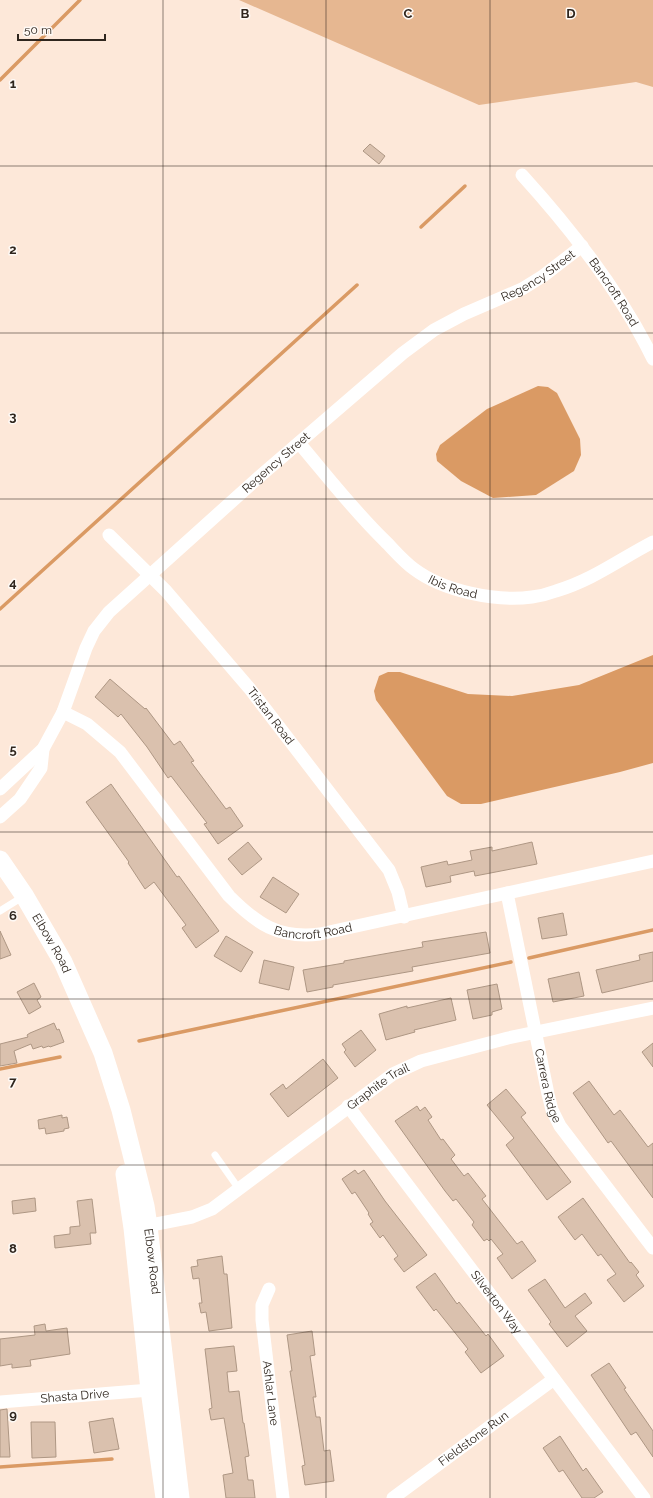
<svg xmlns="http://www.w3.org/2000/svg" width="653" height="1498" font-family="Raleway,sans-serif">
<rect width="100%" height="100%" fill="#fde8d9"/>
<path fill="#e6b791" d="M239,0H653V87L636,82L479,105Z"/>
<g fill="#da9a64">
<path d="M538,386L548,387L557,393L580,439L581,455L574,471L536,495L493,498L461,481L437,461L436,454L440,445L487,409Z"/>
<path d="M653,655V763L620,772L481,804H461L447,796L376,700L374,691L379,676L388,672H400L468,694L512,696L579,685Z"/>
</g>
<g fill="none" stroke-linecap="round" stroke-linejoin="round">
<g stroke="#da9a64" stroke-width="3.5">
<path d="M0,80L80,0"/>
<path d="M421,227L465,186"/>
<path d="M0,609L357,285"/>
<path d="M529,958L653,930"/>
<path d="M139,1041L511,962"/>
<path d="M0,1069L60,1057"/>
<path d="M0,1467L112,1459"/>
</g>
</g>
<g fill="#dac1ae" stroke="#ae9784">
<path d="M370,144L385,156L379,164L363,151Z"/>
<path d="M110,679L145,709L146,708L174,745L180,741L194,761L191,762L226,809L230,807L243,826L218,844L204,824L207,823L171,776L168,778L147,747L121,714L118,717L95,697Z"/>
<path d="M111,784L177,877L179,876L219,931L196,948L182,928L186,925L154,882L145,889L128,863L129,862L86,802Z"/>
<path d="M248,842L262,859L242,875L228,859Z"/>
<path d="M532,842L537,864L475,876L474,871L450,876L451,882L426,887L421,867L447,861L448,865L472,860L470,851L492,847V851Z"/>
<path d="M273,877L299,894L286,913L260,897Z"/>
<path d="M563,913L567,935L542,939L538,918Z"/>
<path d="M0,931L11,955L0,959Z"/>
<path d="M486,932L490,953L412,967L413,971L333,985V987L307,992L303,970L344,963V961L423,947L422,942Z"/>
<path d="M226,936L253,952L241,972L214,956Z"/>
<path d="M653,952V981L602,993L596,970L640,960L639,955Z"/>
<path d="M264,960L294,967L289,990L259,983Z"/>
<path d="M579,972L584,996L553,1002L548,979Z"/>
<path d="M34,983L41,997L37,1000L41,1007L29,1014L17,992Z"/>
<path d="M497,984L502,1009L492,1012V1015L473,1019L467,990Z"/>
<path d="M451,998L456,1020L414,1030L415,1032L386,1040L379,1014L407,1006V1008Z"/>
<path d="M54,1023L57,1030L59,1029L64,1042L50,1047L49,1046L43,1048L42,1046L33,1049L31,1044L14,1051L17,1063L0,1066V1044L28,1037L27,1035L30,1033Z"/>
<path d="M361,1030L376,1050L355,1067L344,1052L346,1050L342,1044Z"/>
<path d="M653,1043V1067L642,1052Z"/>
<path d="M323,1059L338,1078L288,1117L270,1094L283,1084L286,1089Z"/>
<path d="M589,1081L614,1115L620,1110L648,1147L653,1143V1198L611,1141L608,1143L573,1093Z"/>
<path d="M506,1089L526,1113L521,1117L571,1182L547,1200L506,1145L514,1138L487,1105Z"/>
<path d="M417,1106L420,1111L425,1107L432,1117L428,1120L441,1140L443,1139L455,1155L451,1159L464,1176L468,1173L486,1196L482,1199L517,1244L522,1241L536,1261L512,1279L497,1258L503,1254L491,1239L489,1241L487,1239L484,1241L472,1225L474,1222L456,1199L453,1201L445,1191L395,1121Z"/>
<path d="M62,1115V1118L67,1117L69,1128L64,1129V1131L46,1134L45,1128L39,1129L38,1120Z"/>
<path d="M355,1170L358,1174L364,1170L385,1201L427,1255L404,1272L394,1259L398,1256L383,1235L380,1238L370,1224L373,1222L368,1214L369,1213L355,1192L352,1194L342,1179Z"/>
<path d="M35,1198L36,1211L13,1214L12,1201Z"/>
<path d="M583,1198L630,1263L631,1262L639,1272L636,1275L644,1286L624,1302L607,1280L616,1274L601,1254L598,1256L582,1234L575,1240L558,1217Z"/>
<path d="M92,1199L96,1233H90L91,1244L55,1248L54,1236L70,1234V1227L80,1226L77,1201Z"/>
<path d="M222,1256L224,1274H227L232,1328L209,1331L206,1312L201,1313L199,1303H202L199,1278L193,1279L191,1267L198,1266L197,1260Z"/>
<path d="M435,1273L457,1304L459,1302L486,1336L488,1334L504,1356L481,1373L465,1352L468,1349L436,1309L434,1311L416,1287Z"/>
<path d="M545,1279L565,1308L585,1293L592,1303L575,1316L587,1331L567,1347L549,1324L551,1322L528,1290Z"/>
<path d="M45,1324L46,1331L67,1328L70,1354L30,1360L31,1366L12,1368V1364L0,1366V1339L35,1335L34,1326Z"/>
<path d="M312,1331L315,1355L310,1356L316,1397H313L316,1417H320L324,1451L330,1450L334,1481L305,1485L302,1466L305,1465L290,1371H292L287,1335Z"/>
<path d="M234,1346L237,1371L227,1372L229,1392L239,1391L243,1423H244L249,1456L245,1457L248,1480H253L255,1498H226L223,1475L233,1473L224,1418L211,1420L209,1409L212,1408L205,1349Z"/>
<path d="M609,1363L626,1388L624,1389L653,1431V1457L636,1432L631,1435L591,1375Z"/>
<path d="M7,1409L10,1457H0V1410Z"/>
<path d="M113,1418L119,1449L94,1453L89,1422Z"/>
<path d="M31,1422H55L56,1457L32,1458Z"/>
<path d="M560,1436L583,1471L586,1468L603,1492L594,1498H582L563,1470L559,1472L543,1448Z"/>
</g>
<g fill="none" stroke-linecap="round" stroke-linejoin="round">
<g stroke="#fff" stroke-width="7">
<path d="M0,911L24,896"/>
<path d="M215,1155L239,1189"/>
</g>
<g stroke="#fff" stroke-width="13">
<path id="s1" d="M522,175C571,229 621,293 653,359"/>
<path id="s2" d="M299,443C327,476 354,511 385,541C394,550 403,561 414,569C443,591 496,602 532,597C540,596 548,594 556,591C593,580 620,559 653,542"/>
<path id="s3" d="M109,535L166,591L250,689L389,870L398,892L404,917"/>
<path id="s4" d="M63,712L87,724L120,752L229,896C257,924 278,939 320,934L653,861"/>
<path id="s5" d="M0,789L43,749L63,712L86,648L94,631L109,612L259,477L403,353L434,330L464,314L522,289L543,276L582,246"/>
<path d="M0,817L20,799L41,768L43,749"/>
<path id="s6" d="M507,893L548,1094L552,1110L560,1126L653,1248"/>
<path id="s7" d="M348,1106L644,1498"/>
<path id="s8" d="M141,1227L192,1217L212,1209L393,1074L421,1061L508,1038L653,1008"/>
<path id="s9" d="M269,1289L262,1305V1320L283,1498"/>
<path id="s10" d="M0,1402L150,1390"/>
<path id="s11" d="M393,1498L554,1379"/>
</g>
<g stroke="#fff" stroke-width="19">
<path id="s12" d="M0,860L24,895L63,962L103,1053L121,1110L145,1206L148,1226L180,1498"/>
<path d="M125,1174L133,1228L150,1390L165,1498"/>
</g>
</g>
<path fill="none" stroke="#2f261e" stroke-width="1" stroke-opacity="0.55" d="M163,0V1498M326,0V1498M490,0V1498M0,166H653M0,333H653M0,499H653M0,666H653M0,832H653M0,999H653M0,1165H653M0,1332H653"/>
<g text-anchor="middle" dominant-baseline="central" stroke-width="3" stroke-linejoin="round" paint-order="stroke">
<g font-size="12" fill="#2f261e" stroke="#fef9f5">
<text stroke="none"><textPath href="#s5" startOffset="760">Regency Street</textPath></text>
<text stroke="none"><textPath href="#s1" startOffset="149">Bancroft Road</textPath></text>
<text stroke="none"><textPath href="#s5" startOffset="436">Regency Street</textPath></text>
<text stroke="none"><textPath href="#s2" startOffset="214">Ibis Road</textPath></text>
<text stroke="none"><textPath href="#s3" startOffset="243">Tristan Road</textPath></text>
<text stroke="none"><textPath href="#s4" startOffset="347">Bancroft Road</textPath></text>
<text stroke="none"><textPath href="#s12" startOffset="98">Elbow Road</textPath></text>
<text stroke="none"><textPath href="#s6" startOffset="197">Carrera Ridge</textPath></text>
<text stroke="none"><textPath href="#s8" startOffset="280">Graphite Trail</textPath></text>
<text stroke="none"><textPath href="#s12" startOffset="434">Elbow Road</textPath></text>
<text stroke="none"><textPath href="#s7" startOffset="246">Silverton Way</textPath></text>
<text stroke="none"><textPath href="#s9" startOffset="106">Ashlar Lane</textPath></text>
<text stroke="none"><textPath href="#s10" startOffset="75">Shasta Drive</textPath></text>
<text stroke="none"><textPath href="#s11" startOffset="100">Fieldstone Run</textPath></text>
</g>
</g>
<g font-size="13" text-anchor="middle" font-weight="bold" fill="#2f261e" stroke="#fef9f5" stroke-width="3" stroke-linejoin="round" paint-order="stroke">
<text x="245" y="18">B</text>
<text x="408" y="18">C</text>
<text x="571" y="18">D</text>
<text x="13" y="88">1</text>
<text x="13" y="254">2</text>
<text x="13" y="421">3</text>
<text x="13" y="587">4</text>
<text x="13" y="754">5</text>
<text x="13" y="920">6</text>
<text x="13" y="1086">7</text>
<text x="13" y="1253">8</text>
<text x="13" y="1419">9</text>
</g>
<path d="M18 34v6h87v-6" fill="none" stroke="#2f261e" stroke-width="2"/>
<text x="24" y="34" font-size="12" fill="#2f261e" stroke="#fef9f5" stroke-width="3" paint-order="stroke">50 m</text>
</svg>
